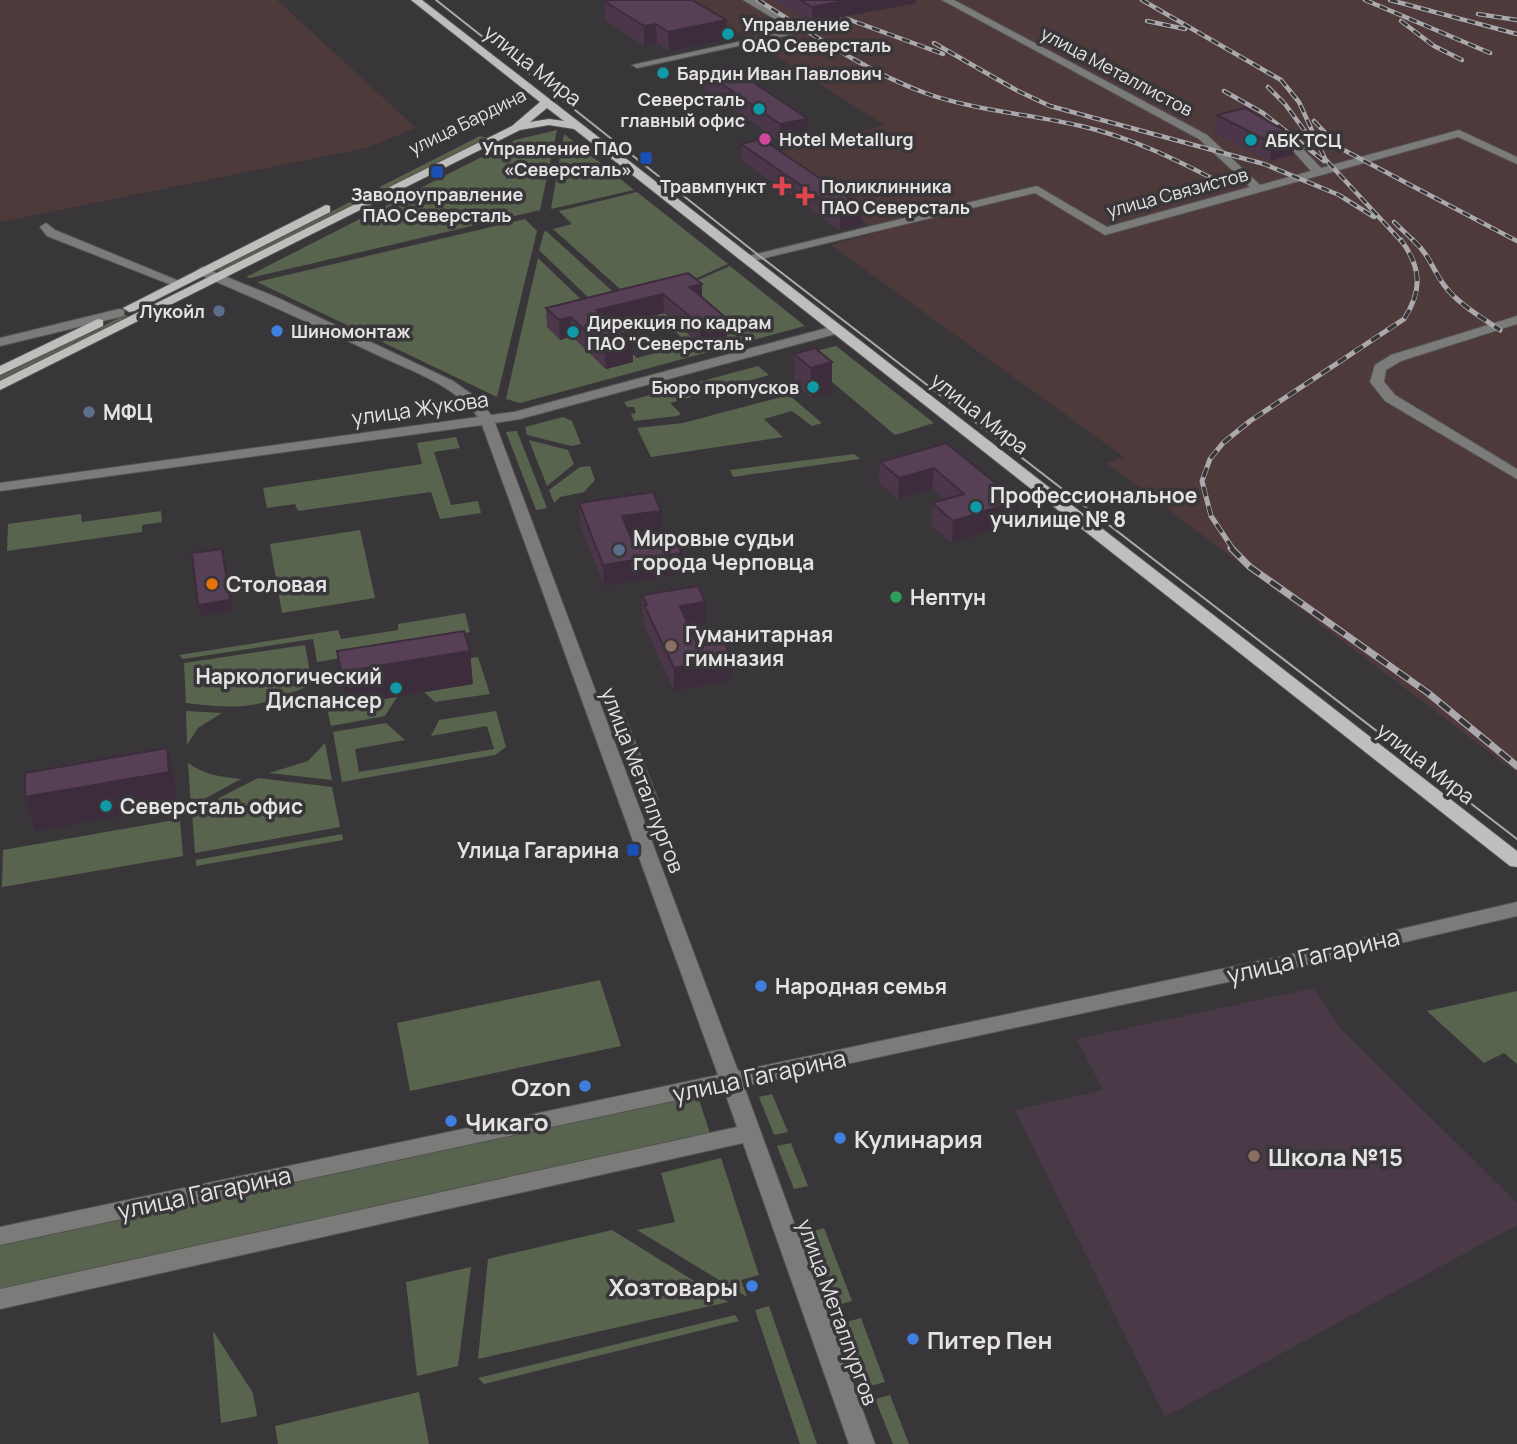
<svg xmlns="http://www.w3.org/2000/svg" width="1517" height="1444" font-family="Manrope,sans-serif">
<rect width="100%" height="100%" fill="#393639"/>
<g fill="#4e393b">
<path d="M0,0H277L416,128L366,148L0,222Z"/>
<path d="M688,0H1517V773L1107,463L1124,457L831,245L878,232L772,154L884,125Z"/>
</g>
<path fill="#4a3946" d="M1314,988L1340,1028L1517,1203V1225L1165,1417L1015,1110L1103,1090L1077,1039Z"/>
<g fill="#59644e" fill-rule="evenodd">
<path d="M557,130L540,210L250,278L246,277L515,140Z"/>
<path d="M564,134L634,190L551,209Z"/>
<path d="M480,136L487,138L222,272L216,270Z"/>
<path d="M637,192L728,264L688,282L691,283L730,266L805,326L520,403L506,399L538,258L589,307L596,305L539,250L544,232L546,231L620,298L628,296L553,229L572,224L559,211ZM688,292L726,338L700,345L668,312L594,331L632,362L606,369L576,340L577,335ZM664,322L689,344L637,358L613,335Z"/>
<path d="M525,219L537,231L497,397L257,282Z"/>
<path d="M125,315L131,317L0,382V376Z"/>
<path d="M836,346L934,423L895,435L800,355Z"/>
<path d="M758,366L769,375L670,403L681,414L677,416L634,421L631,414L636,413L634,407H627L624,402Z"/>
<path d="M789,395L822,423L812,426L792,411L764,419L783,437L651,457L637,428L683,423Z"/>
<path d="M563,417L572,421L581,444L571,446L527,435L525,427Z"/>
<path d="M517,431L547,508L536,510L506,432Z"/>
<path d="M456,437L460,448L434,452L451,505L478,501L481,513L440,519L431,492L298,511L295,504L267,508L263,488L422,464L417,443Z"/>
<path d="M529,440L568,450L574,464L547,486Z"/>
<path d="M854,454L860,459L733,477L730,470Z"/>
<path d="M590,466L595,480L584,492L560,497L554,503L549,490L580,467Z"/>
<path d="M161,511L162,522L142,525V532L7,551L8,524L81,514L82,522Z"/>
<path d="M360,530L375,598L282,613L270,544Z"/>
<path d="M465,613L470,632L456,635V639L317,662L313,639L183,659L179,655L338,630L341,639L398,630V624Z"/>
<path d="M305,645L312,684C260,708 242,710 186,703L184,663Z"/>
<path d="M478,657L490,694L435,702L424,692L456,660Z"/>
<path d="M397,697L385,716L331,726L327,708Z"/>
<path d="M623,709L659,800L649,802L613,711Z"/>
<path d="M186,711L222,713L198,728L187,745Z"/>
<path d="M496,711L506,747L495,755L342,782L333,732L386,723L405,740L355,749L359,772L494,749L487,726L431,736L439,720Z"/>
<path d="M325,743L332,780L269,773L308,761Z"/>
<path d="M188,763C204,775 222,777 241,779L191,806Z"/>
<path d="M258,778L332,787L340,827L195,853L192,812Z"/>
<path d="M180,819L183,856L2,887L3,850Z"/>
<path d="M342,834L343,840L196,866V860Z"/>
<path d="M600,980L621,1046L410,1091L397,1023Z"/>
<path d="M1517,991V1064L1504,1053L1484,1063L1427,1011Z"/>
<path d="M697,1094L710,1133L0,1289V1244Z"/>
<path d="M772,1094L788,1132L774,1135L759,1097Z"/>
<path d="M791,1143L808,1186L794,1189L777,1146Z"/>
<path d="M721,1158L759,1275L741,1280L747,1297L637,1230L675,1222L661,1173Z"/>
<path d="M824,1228L852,1301L838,1305L810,1232Z"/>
<path d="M612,1230L728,1302L478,1359L488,1259Z"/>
<path d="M471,1267L458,1366L417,1376L406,1282Z"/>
<path d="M769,1306L817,1444H800L755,1310Z"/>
<path d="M735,1315L739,1321L484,1384L478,1378Z"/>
<path d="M861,1318L885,1382L870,1386L846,1322Z"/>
<path d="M213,1331L253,1393L257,1416L221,1423Z"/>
<path d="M419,1392L429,1444H278L275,1426Z"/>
<path d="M890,1395L909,1444H893L875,1399Z"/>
</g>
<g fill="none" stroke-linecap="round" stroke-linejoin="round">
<defs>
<g id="minor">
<path d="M743,0H755L807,31L637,68L632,65L793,30Z"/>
<path d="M942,0H954L1207,135L1260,185L1311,171L1295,153L1272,140L1270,138L1276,135L1303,149L1321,168L1459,130L1517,157V164L1458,137L1105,235L1035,193L744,263V257L1037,186L1107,227L1250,187L1199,139Z"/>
<path d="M46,223L55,230L184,283L178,287L174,286L47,236L40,227Z"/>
<path d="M202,267L276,297L453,381L480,400L491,415L514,412L838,325L845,329L843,332L520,419L495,423L738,1071L1302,952L1517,902V916L1302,966L744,1086L875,1444H849L743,1143L0,1309V1289L737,1127L724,1090L0,1245V1227L718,1075L482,425L0,491V483L478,417C453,383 405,369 369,351C312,324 255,298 198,274L196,271Z"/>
<path d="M119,309L124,310V316L0,346V338Z"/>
<path d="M1517,316V324L1401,361L1386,370L1384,382L1395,395L1517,469V479L1385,401L1370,382L1375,365L1391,355Z"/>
</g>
<g id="major">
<path d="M411,0H422L1517,851V867L1510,866L574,129L549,125L520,130L0,390V381L512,126L540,102ZM547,108L564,121L549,119L530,122Z"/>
<path d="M326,205L330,206V212L134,311L129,312L123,308Z"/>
<path d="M98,319L103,320V326L0,375V366Z"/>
</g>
</defs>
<use href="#minor" stroke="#545254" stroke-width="2"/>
<use href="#major" stroke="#545254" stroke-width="2"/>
<use href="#minor" fill="#7b7c7a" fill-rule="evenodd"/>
<use href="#major" fill="#bebfbc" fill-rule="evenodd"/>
<path stroke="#aba9ab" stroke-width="2" d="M436,0L757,254L1517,839"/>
<defs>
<g id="rail-far2">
<path d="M758,0C812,34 865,71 925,93C976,111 1030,114 1081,126C1130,137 1175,159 1219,182"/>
<path d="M1142,0L1281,80L1299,102L1325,159L1402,242"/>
<path d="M1365,0L1490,53"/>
<path d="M1390,0L1517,34"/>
<path d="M1478,14L1517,20"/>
<path d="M842,17L943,54"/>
<path d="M1147,21L1185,29"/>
<path d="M1401,21L1434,46L1462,60"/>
<path d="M934,43L1016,90L1050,106L1264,164L1339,195L1374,217"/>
<path d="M1268,87L1285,104L1310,138"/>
<path d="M1224,91L1263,113L1324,161"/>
<path d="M1314,121L1340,148L1517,241"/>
<path d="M1394,222L1415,242"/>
</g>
<g id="rail-far1">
<path d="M1413,240C1431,257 1431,267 1444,285C1458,304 1481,317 1500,330"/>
<path d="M1233,549L1211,516L1202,481L1210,459L1223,443L1250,421L1404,319C1423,290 1421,267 1401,240"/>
</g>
<path id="rail" d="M1231,548L1250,567L1428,693L1517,766"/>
</defs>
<use href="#rail-far2" stroke="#aba9ab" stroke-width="4.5"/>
<use href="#rail-far1" stroke="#aba9ab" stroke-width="5"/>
<use href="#rail" stroke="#aba9ab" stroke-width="7"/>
<use href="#rail-far2" stroke="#393639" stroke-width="2.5" stroke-dasharray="8" stroke-linecap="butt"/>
<use href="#rail-far1" stroke="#393639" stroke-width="3.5" stroke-dasharray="10" stroke-linecap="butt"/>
<use href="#rail" stroke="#393639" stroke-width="4.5" stroke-dasharray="13" stroke-linecap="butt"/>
</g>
<g fill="#4b364a">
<path d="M773,0H916V3L812,23Z"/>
<path d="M604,1L726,40L669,51L657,43L644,46L605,20Z"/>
<path d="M703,71L808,119L807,136L780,142L703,88Z"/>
<path d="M1245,108L1293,155L1270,161L1214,133L1217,115Z"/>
<path d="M741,144L861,225L840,230L742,161Z"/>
<path d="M702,284V298L727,338L700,345L664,313L614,325L632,342L633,362L606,369L572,336L560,340L547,327L546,308Z"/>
<path d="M815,348L832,392L811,398L794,383V354Z"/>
<path d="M946,443L1016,522L952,543L931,525L932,503L945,500L932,489L898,499L879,483L880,462Z"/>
<path d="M579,503L661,511L662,532L631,537L632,540L682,553V574L604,586L580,524Z"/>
<path d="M642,595L706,624L689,627L698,646L732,658V680L674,691L645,627L643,617Z"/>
<path d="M337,651L473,684L346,705Z"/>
</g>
<g fill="#3d2c3c">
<path d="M849,0H916V3L812,23V7Z"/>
<path d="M726,20V40L669,51L668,32Z"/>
<path d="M656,24L657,43L644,46V26Z"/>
<path d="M808,119L807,136L780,142V124Z"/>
<path d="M1296,137L1293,155L1270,161L1272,143Z"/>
<path d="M862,207L861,225L840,230V212Z"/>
<path d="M702,284V304L690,287Z"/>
<path d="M663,294L664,313L598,329L597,310Z"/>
<path d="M571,317L572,336L560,340L559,320Z"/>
<path d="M726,318L727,338L700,345V325Z"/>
<path d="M632,342L633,362L606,369L605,349Z"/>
<path d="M832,362V392L811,398V368Z"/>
<path d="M934,468L932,489L898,499L899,478Z"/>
<path d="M1018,501L1016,522L952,543L953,521Z"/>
<path d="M661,511L662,532L623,538L622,516Z"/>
<path d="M222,549L232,611L201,616L198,605Z"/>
<path d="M682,553V574L604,586L603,565Z"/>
<path d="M705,602L706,624L681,628L680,606Z"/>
<path d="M470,651L473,684L346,705L341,672Z"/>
<path d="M732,658V680L674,691V668Z"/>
<path d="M167,748L175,782L177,806L35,831L25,797Z"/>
</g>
<g fill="#573f56" stroke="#3d2c3c" stroke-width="2">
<path d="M607,0H692L726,20L668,32L656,24L644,26L604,1Z"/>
<path d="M800,0H849L812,7Z"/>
<path d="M729,66L808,119L780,124L703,71Z"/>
<path d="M1245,108L1296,137L1272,143L1217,115Z"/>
<path d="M762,139L862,207L840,212L741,144Z"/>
<path d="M688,273L702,284L690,287L726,318L700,325L663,294L597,310L632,342L605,349L571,317L559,320L546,308Z"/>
<path d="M815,348L832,362L811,368L794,354Z"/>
<path d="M946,443L1018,501L953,521L932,503L964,494L934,468L899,478L880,462Z"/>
<path d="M653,492L661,511L622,516L632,540L673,534L682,553L603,565L579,503Z"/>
<path d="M222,549L230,600L198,605L192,553Z"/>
<path d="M698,586L705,602L680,606L698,646L724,642L732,658L674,668L644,605H647L642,595Z"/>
<path d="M464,631L470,651L341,672L337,651Z"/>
<path d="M167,748L169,772L25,797V773Z"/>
</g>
<g fill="#0f9aa8" stroke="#393639" stroke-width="2.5">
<circle cx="728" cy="34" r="7"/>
<circle cx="663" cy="73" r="7"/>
<circle cx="759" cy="109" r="7"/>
<circle cx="1251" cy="140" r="7"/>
<circle cx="573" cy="332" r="7"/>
<circle cx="813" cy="387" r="7"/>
<circle cx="976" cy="507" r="7"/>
<circle cx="396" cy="688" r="7"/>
<circle cx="106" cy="806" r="7"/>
</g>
<circle fill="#d1479c" stroke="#393639" stroke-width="2.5" cx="765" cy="139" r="7"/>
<g fill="#1a4fb4" stroke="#393639" stroke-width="2.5">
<rect x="639" y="151" width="14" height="14" rx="3.5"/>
<rect x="430" y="165" width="14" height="14" rx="3.5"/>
<rect x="626" y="843" width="14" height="14" rx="3.5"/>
</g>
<g fill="#e0444e" stroke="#393639" stroke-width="2.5">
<path d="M778.5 175.5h7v7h7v7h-7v7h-7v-7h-7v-7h7z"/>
<path d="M801.5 185.5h7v7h7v7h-7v7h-7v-7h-7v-7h7z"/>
</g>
<g fill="#5c6f8a" stroke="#393639" stroke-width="2.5">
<circle cx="219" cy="311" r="7"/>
<circle cx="89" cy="412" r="7"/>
<circle cx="619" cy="550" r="7"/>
</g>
<g fill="#3f7fe0" stroke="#393639" stroke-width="2.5">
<circle cx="277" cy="331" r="7"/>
<circle cx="761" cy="986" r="7"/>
<circle cx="585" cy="1086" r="7"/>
<circle cx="451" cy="1121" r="7"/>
<circle cx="840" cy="1138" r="7"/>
<circle cx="752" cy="1286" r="7"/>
<circle cx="913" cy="1339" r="7"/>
</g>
<circle fill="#e8710a" stroke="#393639" stroke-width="2.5" cx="212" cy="584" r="7"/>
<circle fill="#2e9e5b" stroke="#393639" stroke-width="2.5" cx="896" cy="597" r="7"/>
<g fill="#8d6e63" stroke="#393639" stroke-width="2.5">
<circle cx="671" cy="646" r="7"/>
<circle cx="1254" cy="1156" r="7"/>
</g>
<g text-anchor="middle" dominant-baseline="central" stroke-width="7" stroke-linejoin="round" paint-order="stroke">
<g font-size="18" font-weight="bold" fill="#e4e2e4" stroke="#393639" text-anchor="start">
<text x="742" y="24">Управление<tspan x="742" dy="21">OAO Северсталь</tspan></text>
<text x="677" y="73">Бардин Иван Павлович</text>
<text x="745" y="99" text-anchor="end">Северсталь<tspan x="745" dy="21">главный офис</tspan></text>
<text x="779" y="139">Hotel Metallurg</text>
<text x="1265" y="140">АБК ТСЦ</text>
<text x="632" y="148" text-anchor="end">Управление ПАО<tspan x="632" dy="21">«Северсталь»</tspan></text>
<text x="766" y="186" text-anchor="end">Травмпункт</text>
<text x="821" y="186">Поликлинника<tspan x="821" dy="21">ПАО Северсталь</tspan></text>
<text x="437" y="194" text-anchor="middle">Заводоуправление<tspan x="437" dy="21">ПАО Северсталь</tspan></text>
<text x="205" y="311" text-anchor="end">Лукойл</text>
<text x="587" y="322">Дирекция по кадрам<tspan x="587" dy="21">ПАО "Северсталь"</tspan></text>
<text x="291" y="331">Шиномонтаж</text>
<text x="799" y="387" text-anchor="end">Бюро пропусков</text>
</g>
<g font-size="18" fill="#e4e2e4" stroke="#393639">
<text transform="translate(1117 71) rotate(28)">улица Металлистов</text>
<text transform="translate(467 121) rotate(-26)">улица Бардина</text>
<text transform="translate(1177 192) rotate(-15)">улица Связистов</text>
</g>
<g font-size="21" fill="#e4e2e4" stroke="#393639">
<text transform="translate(533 65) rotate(38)">улица Мира</text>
<text transform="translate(420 408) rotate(-8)">улица Жукова</text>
<text transform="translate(980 413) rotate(38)">улица Мира</text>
<text transform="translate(1426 763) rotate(38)">улица Мира</text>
<text transform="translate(643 780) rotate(69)">улица Металлургов</text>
<text transform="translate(838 1312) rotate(70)">улица Металлургов</text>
</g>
<g font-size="21" font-weight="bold" fill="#e4e2e4" stroke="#393639" text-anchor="start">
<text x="103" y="412">МФЦ</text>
<text x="990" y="495">Профессиональное<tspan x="990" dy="24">училище № 8</tspan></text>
<text x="633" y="538">Мировые судьи<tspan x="633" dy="24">города Черповца</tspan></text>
<text x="226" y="584">Столовая</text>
<text x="910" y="597">Нептун</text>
<text x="685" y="634">Гуманитарная<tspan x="685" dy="24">гимназия</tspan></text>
<text x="382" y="676" text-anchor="end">Наркологический<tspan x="382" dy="24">Диспансер</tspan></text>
<text x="120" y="806">Северсталь офис</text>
<text x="619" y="850" text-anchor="end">Улица Гагарина</text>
<text x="775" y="986">Народная семья</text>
</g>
<g font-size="24" fill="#e4e2e4" stroke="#393639">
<text transform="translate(1313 955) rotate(-13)">улица Гагарина</text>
<text transform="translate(759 1075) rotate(-12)">улица Гагарина</text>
<text transform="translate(204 1192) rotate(-12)">улица Гагарина</text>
</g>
<g font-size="24" font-weight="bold" fill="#e4e2e4" stroke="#393639" text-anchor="start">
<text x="571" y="1086" text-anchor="end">Ozon</text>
<text x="465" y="1121">Чикаго</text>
<text x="854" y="1138">Кулинария</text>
<text x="1268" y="1156">Школа №15</text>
<text x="738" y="1286" text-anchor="end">Хозтовары</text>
<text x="927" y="1339">Питер Пен</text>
</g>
</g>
</svg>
